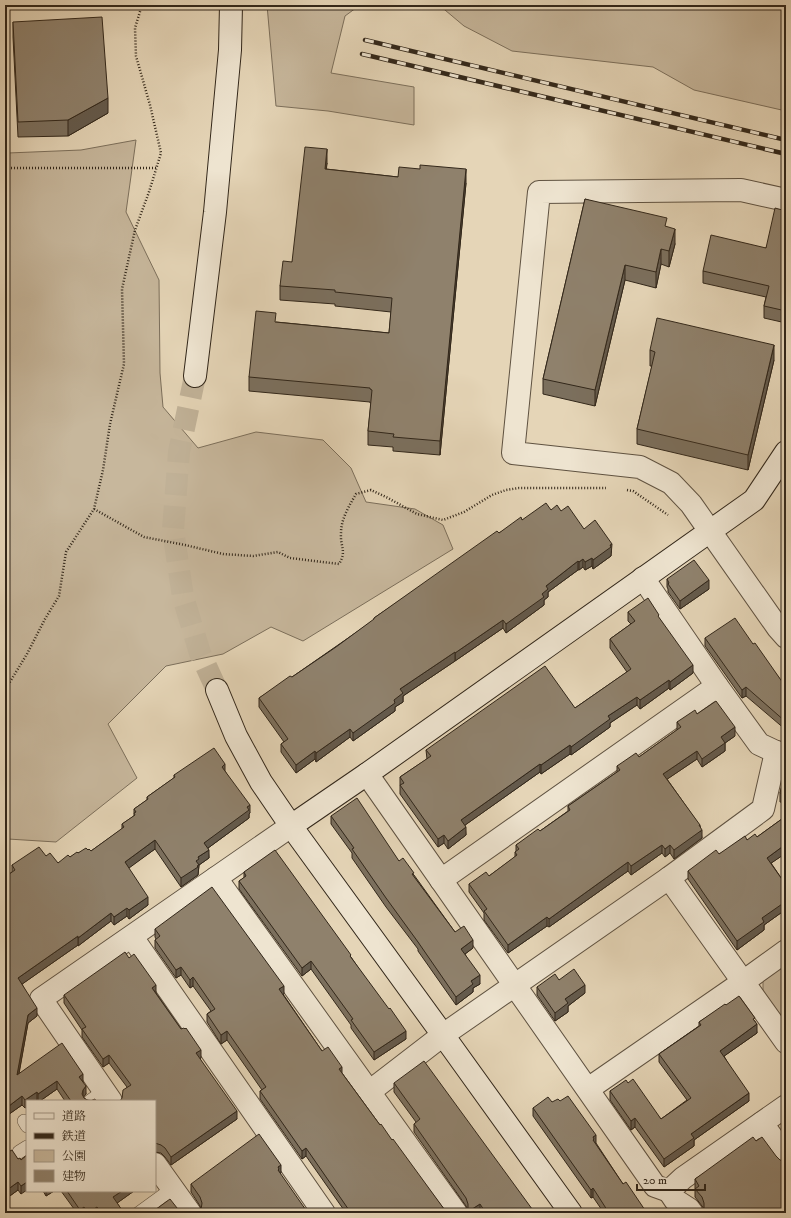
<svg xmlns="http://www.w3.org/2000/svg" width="791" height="1218" font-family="'IM FELL DW Pica','Noto Serif JP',serif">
<rect width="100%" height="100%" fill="#e5d5b7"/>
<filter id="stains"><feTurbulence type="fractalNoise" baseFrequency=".005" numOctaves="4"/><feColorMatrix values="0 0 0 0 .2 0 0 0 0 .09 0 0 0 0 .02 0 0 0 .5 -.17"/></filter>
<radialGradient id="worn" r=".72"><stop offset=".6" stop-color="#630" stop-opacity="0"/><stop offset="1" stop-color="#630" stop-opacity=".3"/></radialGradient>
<g fill="#c7b79c" stroke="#7c6f5b">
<path d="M267,5H360L345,16L331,73L414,87V125L328,111L276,106Z"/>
<path d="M439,5H786V111L694,90L653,67L512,51L464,26Z"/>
<path d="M136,140L126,212L159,280L160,373L163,407L198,448L256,432L323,440L351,468L366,502L415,509L443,525L453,549L303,641L271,627L223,654L166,666L108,724L137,778L56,842L8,839L5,842V284L6,271L8,153L81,150Z"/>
<path d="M786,961V1025L763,992V977Z"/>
</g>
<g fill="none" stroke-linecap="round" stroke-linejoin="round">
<path stroke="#c1b298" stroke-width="22" stroke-dasharray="22 11" stroke-linecap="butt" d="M195,376L179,452L173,530L183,597L200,653L217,690"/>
<defs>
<g id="lane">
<path d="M90,1101L104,1091"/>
<path d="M24,1121L27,1126"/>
<path d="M19,1152L27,1147"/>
<path d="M139,1213L172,1189"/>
</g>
<g id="street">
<path d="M786,200L741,190L539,192L513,453L640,467L671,483L691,504L778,628L786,637"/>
<path d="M643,578L717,686L759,744L776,752L786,754"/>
<path d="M367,774L655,1186L669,1191L683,1178L786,1106"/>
<path d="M216,878L456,1213"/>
<path d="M669,878L786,1042"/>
<path d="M441,880L717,686"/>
<path d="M132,937L324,1213"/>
<path d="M588,1089L743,982L786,951"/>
<path d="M369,1092L443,1035L669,878L763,809L776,752"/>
<path d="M111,1101L41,999L291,826"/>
<path d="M762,1123L786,1157"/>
<path d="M155,1164L190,1213"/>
<path d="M669,1191L675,1200L689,1209L692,1213"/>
</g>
<g id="secondary">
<path d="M195,376L215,212L230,50L231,5"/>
<path d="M217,690L236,736L261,782L291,826L443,1035L571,1213"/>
<path d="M291,826L367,774L754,500L786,452"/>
</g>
</defs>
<use href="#lane" stroke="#5f5241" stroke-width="14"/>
<use href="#street" stroke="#5f5241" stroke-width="24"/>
<use href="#secondary" stroke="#32271a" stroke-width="24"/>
<g stroke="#32271a" stroke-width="2.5" stroke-dasharray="1 2" stroke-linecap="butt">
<path d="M5,168H156"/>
<path d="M627,490L633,491L668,515"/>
<path d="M94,509L144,537L185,545L223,554L253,556L278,552L290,558L339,564C347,551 340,547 341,533C341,519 349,506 356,494L371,490L388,498L417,514L443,520L464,512L492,495L506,490L519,488H606"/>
<path d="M5,690L27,654L45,619L59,596L66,552L94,509L103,470L110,424L124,364L122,289L135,230L149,192L161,153L150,105L136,56L135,28L142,5"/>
</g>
<use href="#lane" stroke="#eee4d0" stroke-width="13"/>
<use href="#street" stroke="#eee4d0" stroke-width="22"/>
<use href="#secondary" stroke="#eee4d0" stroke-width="22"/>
<defs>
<g id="rail">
<path d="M365,40L786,140"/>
<path d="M362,54L786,154"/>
</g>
</defs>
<use href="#rail" stroke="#32271a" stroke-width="4.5"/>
<use href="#rail" stroke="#eee4d0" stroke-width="3" stroke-dasharray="9" stroke-linecap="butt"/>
</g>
<g fill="#7b6f5d" stroke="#32271a">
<path d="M13,22L108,113L68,136L18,137L13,37Z"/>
<path d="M327,163L326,169L398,177L466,183L440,455L393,451V447L368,445V431L371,403H370V402L249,391V377L276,322L389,333L391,312L335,306V304L280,300V286L292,262Z"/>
<path d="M585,199L667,227L675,244L669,267L661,264L656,288L625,280L595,406L543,394V379Z"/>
<path d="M786,211V323L764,318V306L766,297L703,283V271L766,248Z"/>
<path d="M650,350L774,360L748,470L637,444V429L652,366H650Z"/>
<path d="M551,510L561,511L612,552H611V556L593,569L592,566L585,570L583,567L579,570H578L548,592V597L544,600V605L506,633L503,628L455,661L403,696V702L395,707V711L353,741L350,737L316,762L315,759L296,773L281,752V744L284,742L259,707V698L292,677L374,620V618L499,533L522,520Z"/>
<path d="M667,579L709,589L680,609L668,592V589L667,587Z"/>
<path d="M628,612L659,618L693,673L670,690L669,688L640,709L637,705L610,723V727L571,755L570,754L541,774L540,772L465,825L466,835L448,849L444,843L438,847L400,794V777L427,759L426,750L575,708L627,672L610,648V639L631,624L628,621Z"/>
<path d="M705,638L753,644L783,683L786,679V730L746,696L742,698L705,646Z"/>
<path d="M697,714L735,736L725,743V751L702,767L697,759L667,779L700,826L702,838L674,859L670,853L665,857L662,853L631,875L628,871L549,927L547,926L508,953L484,920V913L469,892V884L489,876L515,857V852L516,851V845L540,831L568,811V806L617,772V766L639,757L677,730V722Z"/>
<path d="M786,770V803L780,802V793Z"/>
<path d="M225,771L250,813L249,814V818L208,848L209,858L199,865L198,875L181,887L155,849L128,868L148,905L129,919L127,916L114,925L111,921L78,946V945L22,984L37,1016L28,1023L19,1074L83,1082L86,1094L83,1097L84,1098L87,1100L96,1101H65L57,1089L40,1101H38L37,1100L25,1108L22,1105L5,1117V877L12,872V865L46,856L58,863L78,853L88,850L91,851L122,829V824L134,816V809L147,800V797L174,778V775Z"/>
<path d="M331,816L399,861L414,875L455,932L473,948L465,954L480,984L473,988V992L456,1005L418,951V949L386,907L352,858V853L331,824Z"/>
<path d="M786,816V853L771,863L786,885V905L785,906V910L764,925V930L737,950L688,879V871L719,854L747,840L757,837Z"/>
<path d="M244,872L351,957L406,1039L374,1060L351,1028V1025L311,969L302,976L239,889V881L244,878Z"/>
<path d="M155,929L284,994H283L322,1051L342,1073L380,1125L447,1213H346L306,1156L302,1159L260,1099V1091L262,1090L227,1040L221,1044L207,1022V1014L211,1011L193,986L190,988L181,975L176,978L155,948V940L156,939L155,937Z"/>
<path d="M559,980L585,993L568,1006V1012L555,1021L537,995V987Z"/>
<path d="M156,993L201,1058L200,1059L237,1119L171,1165L165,1157L161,1153L155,1152V1101L122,1098L127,1087L109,1063L103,1067L82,1037V1030L64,1003V995Z"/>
<path d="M726,1005L755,1021L757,1033L724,1056L749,1101L694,1140V1146L664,1167L635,1127L631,1130L610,1100V1091L628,1083L661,1119L687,1100L659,1062V1054L699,1026V1022Z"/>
<path d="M394,1083L535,1213H480V1212L468,1210L466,1206L414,1132V1124L416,1122L394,1092Z"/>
<path d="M552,1102L596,1143L623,1184L647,1213H604L593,1197L591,1198L533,1116V1108Z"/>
<path d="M786,1113V1135L783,1131V1115Z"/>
<path d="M756,1141L780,1160L786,1213H701L704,1209L702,1206L695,1197V1179Z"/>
<path d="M5,1143L10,1151L18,1159L21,1160L27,1155L21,1194L18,1190L7,1198L5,1195Z"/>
<path d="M281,1173L201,1210V1209L200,1206L191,1192V1184Z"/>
<path d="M43,1191H54L46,1196Z"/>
<path d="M61,1191H134L117,1203L124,1213H77Z"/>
</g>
<g fill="#645a4c" stroke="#32271a">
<path d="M108,98V113L68,136V120Z"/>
<path d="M327,149V163L325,183V169Z"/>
<path d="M466,169V183L440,455V441Z"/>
<path d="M675,229V244L669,267V251Z"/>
<path d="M661,249V264L656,288V272Z"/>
<path d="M625,265V280L595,406V390Z"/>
<path d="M774,345V360L748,470V455Z"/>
<path d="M612,544L611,556L593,569V560Z"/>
<path d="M592,558V566L585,570V562Z"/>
<path d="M583,559V567L579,570V562Z"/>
<path d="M578,561V570L548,592V597L544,600V605L506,633V624L542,594L546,586Z"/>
<path d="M709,580V589L680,609V601Z"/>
<path d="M503,620V628L455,661V653Z"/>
<path d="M455,652V661L403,696V702L395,707V711L353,741V733L394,700L400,689Z"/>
<path d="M693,665V673L670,690V682Z"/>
<path d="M669,680V688L640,709V700Z"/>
<path d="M746,687V696L742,698V690Z"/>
<path d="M637,697V705L610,723V727L571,755V747L608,716Z"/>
<path d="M735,727V736L725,743V751L702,767V759L721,737Z"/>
<path d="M350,729V737L316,762V753Z"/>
<path d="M570,745V754L541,774V765Z"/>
<path d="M315,751V759L296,773V765Z"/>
<path d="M697,751V759L663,782V774Z"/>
<path d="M225,764V773L222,767Z"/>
<path d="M540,764V772L461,828V820Z"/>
<path d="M250,805V813L249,814V818L204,851V843Z"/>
<path d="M700,825V832L702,830V838L674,859V850Z"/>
<path d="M466,827V835L448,849V841Z"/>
<path d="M444,835V843L438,847V839Z"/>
<path d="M155,840V849L125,871V862Z"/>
<path d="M786,844V853L767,866V858Z"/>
<path d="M662,845V853L631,875V866Z"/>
<path d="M670,845V853L665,857V849Z"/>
<path d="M209,850V858L199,865L198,875L181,887V878L196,861L198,857Z"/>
<path d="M628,862V871L549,927V919Z"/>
<path d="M786,896V905L785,906V910L764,925V930L737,950V941L782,899Z"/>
<path d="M148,897V905L129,919V910Z"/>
<path d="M127,908V916L114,925V917Z"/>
<path d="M111,913V921L78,946V938Z"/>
<path d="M547,917V926L508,953V945Z"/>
<path d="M78,936V945L18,987V978Z"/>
<path d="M473,940V948L461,957V949Z"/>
<path d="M311,961V969L302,976V968Z"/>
<path d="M181,967V975L176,978V970Z"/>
<path d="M480,975V984L473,988V992L456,1005V997L471,981Z"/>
<path d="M193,977V986L190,988V980Z"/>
<path d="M156,985V993L152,988Z"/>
<path d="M585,985V993L568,1006V1012L555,1021V1013L565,999Z"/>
<path d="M284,986V994L279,997V989Z"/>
<path d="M37,1008V1016L28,1023L17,1083V1075L28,1015Z"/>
<path d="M757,1024V1033L720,1059V1051Z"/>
<path d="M227,1031V1040L221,1044V1035Z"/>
<path d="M406,1031V1039L374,1060V1052Z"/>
<path d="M201,1050V1058L196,1061V1053Z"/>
<path d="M109,1055V1063L103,1067V1059Z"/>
<path d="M342,1067V1075L339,1069Z"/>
<path d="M83,1074V1082L79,1077Z"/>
<path d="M57,1081V1089L40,1101H38V1094Z"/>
<path d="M86,1086V1094L83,1098V1090Z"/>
<path d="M37,1092V1100L35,1101H27V1107L25,1108V1100Z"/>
<path d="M749,1093V1101L694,1140V1146L664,1167V1159L691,1134Z"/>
<path d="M22,1096V1105L5,1117V1109Z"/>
<path d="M237,1111V1119L171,1165V1157Z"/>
<path d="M635,1118V1127L631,1130V1121Z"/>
<path d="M596,1135V1143L594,1144L593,1148V1137Z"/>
<path d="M306,1148V1156L302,1159V1151Z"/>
<path d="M281,1165V1173L279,1174V1178L278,1167Z"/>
<path d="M18,1182V1190L7,1198V1190Z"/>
<path d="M27,1182V1190L21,1194V1186Z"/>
<path d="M593,1188V1197L591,1198V1190Z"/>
<path d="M46,1191H54L46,1196Z"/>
<path d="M122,1191H134L113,1206V1197Z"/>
<path d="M480,1204V1212L478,1213H466Z"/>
<path d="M84,1207V1213H80V1210Z"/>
<path d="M97,1207V1213H88Z"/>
<path d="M786,1207V1213H778Z"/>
</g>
<g fill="#8f816c" stroke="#32271a">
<path d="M102,17L108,98L68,120L18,122L13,22Z"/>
<path d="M305,147L327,149L325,169L398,177L399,167L420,169V165L466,169L440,441L393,437L394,434L368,431L372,390L370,389V388L249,377L256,311L276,313L275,322L389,333L392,298L335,292V290L280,286L283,261L292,262Z"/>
<path d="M585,199L667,218L665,226L675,229L669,251L661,249L656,272L625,265L595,390L543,379Z"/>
<path d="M775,208L786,211V311L764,306L769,286L703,271L711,235L766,248Z"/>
<path d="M657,318L774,345L748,455L637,429L655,352L650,350Z"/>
<path d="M546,503L551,510L557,505L561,511L568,506L584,529L595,520L612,544L610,545L611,547L593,560L592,558L585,562L583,559L579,562L578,561L546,586L548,589L542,594L544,597L506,624L503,620L455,653V652L400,689L403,693L394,700L395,703L353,733L350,729L316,753L315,751L296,765L281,744L288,739L259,698L290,676L292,677L336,647L374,619V618L497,531L499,533L521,517L522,520Z"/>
<path d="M694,560L709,580L680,601L668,584L669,583L667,579Z"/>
<path d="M648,598L659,615L658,616L693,665L670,682L669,680L640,700L637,697L608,716L610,719L571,747L570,745L541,765L540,764L461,820L466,827L448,841L444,835L438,839L400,785L404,783L400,777L431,756L426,750L545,666L575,708L631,669L610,639L635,621L628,612Z"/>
<path d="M735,618L753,644L755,643L783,683L786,679V722L746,687L742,690L705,638Z"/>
<path d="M716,701L735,727L721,737L725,743L702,759L697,751L663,774L700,825H699L702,830L674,850L670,845L665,849L662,845L631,866L628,862L549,919L547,917L508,945L484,911L487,909L469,884L486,872L489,876L517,855L515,852L519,849L516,845L538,829L540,831L570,810L568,806L620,770L617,766L636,753L639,757L681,727L677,722L695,710L697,714Z"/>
<path d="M214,748L225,764L222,767L250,805L247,807L249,810L204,843L209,850L198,857L199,859L196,861L199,865L197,866L198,867L181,878L155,840L125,862L148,897L129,910L127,908L114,917L111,913L78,938V936L18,978L37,1008L28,1015L17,1075L62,1043L83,1074L79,1077L86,1086L83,1090L82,1094L84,1098L87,1100L90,1101L95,1099L96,1101H71L57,1081L38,1094L37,1092L25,1100L22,1096L5,1109V889L6,888H5V877L15,870L12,865L39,847L46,856L50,853L58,863L68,855L70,857L77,852L78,853L86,848L88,850L89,849L91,851L124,827L122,824L135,815L134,813L136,812L134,809L148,799L147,797L175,777L174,775Z"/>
<path d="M786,770V795L780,793Z"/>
<path d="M357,798L399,861L403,858L414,873L412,874L455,932L464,926L473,940L461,949L480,975L471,981L473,984L456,997L418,942L386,898L352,849L354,848L331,816Z"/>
<path d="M786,816V844L767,858L786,885V896L782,899L785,902L762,918L764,922L737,941L688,871L716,850L719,854L745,836L747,840L755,834L757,837Z"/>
<path d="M275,850L351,955L350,956L389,1009L390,1008L406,1031L374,1052L351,1020L353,1019L311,961L302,968L239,881L246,876L244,872Z"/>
<path d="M212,887L284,986L279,989L322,1051L328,1047L342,1067L339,1069L380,1125L381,1124L392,1140L393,1139L447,1213H351L306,1148L302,1151L260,1091L266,1087L227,1031L221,1035L207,1014L215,1009L193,977L190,980L181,967L176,970L155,940L160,936L155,929Z"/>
<path d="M125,952L129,958L134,954L156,985L152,988L181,1029L184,1028L185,1029L186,1028L201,1050L196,1053L237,1111L171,1157L165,1148L161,1145L155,1143V1101H120L122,1098L123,1090L131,1085L109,1055L103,1059L82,1029L86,1027L64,995Z"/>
<path d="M574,969L585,985L565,999L568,1003L555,1013L537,987L555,974L559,980Z"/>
<path d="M739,996L755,1018L753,1019L757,1024L720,1051L749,1093L691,1134L694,1138L664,1159L635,1118L631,1121L610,1091L626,1080L628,1083L633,1079L661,1119L691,1098L659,1054L701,1025L699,1022L725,1004L726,1005Z"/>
<path d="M424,1061L535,1213H486L480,1204L466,1213H465L468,1210V1204L466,1198L414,1124L420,1119L394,1083Z"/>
<path d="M568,1096L596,1135L593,1137L594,1139L593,1140L623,1184L626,1182L647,1213H619V1212L617,1213H609L593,1188L591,1190L533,1108L548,1097L552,1102L558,1099L560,1101Z"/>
<path d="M786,1113V1127L783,1122H784L783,1120L785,1119L783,1115Z"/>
<path d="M259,1134L281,1165L278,1167L279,1169L278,1170L308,1213H199L201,1210L202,1203L200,1197L191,1184Z"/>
<path d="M753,1137L756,1141L762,1137L776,1156L780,1160L786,1161V1207L778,1213H718L717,1211L714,1213H701L704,1209V1203L702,1197L695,1189L699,1186L695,1179Z"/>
<path d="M5,1143L10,1151L12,1150L18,1159L20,1158L21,1160L27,1155V1182L21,1186L18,1182L7,1190L5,1187Z"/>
<path d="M67,1191H122L113,1197L124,1213H102L97,1207L88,1213L84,1207L80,1210Z"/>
<path d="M170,1199L181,1213H151Z"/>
<path d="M680,1210L684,1213H675Z"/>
</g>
<rect width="791" height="1218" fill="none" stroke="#e5d5b7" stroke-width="20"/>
<rect x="6" y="6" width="779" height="1206" fill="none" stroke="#32271a" stroke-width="2"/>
<rect x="10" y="10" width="771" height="1198" fill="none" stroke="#32271a"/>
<rect x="26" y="1100" width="130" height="92" fill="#eee4d0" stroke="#a39887"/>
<rect x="34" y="1113" width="20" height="6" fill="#eee4d0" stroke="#a39887"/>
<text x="62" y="1120" font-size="12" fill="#32271a">道路</text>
<rect x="34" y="1133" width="20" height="6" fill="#32271a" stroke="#a39887"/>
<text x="62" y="1140" font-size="12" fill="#32271a">鉄道</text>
<rect x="34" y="1150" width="20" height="12" fill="#c7b79c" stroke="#a39887"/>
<text x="62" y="1160" font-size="12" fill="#32271a">公園</text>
<rect x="34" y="1170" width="20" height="12" fill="#8f816c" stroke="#a39887"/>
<text x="62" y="1180" font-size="12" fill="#32271a">建物</text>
<path d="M637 1184v6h68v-6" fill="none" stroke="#32271a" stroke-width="2"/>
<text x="643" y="1184" font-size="12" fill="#32271a" stroke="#eee4d0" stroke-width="3" paint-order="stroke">20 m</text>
<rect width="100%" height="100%" filter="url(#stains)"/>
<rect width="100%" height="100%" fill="url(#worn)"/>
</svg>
